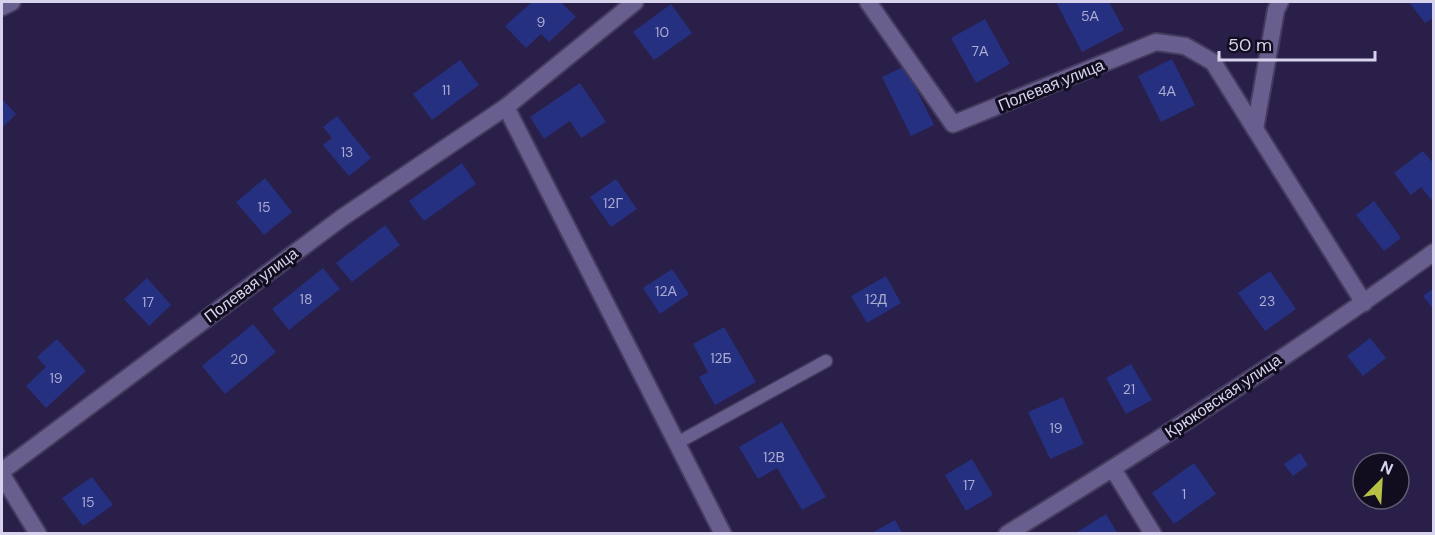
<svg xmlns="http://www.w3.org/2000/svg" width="1435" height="535" font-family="'DM Sans',sans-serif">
<rect width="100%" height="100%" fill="#291f48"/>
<g fill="#263080">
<path d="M532,2H561L576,17L549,42L541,34L526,48L505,26Z"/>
<path d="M1056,2H1109L1124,30L1082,52Z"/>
<path d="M1409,2H1434V17L1425,23Z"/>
<path d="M671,4L692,33L654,60L633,32Z"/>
<path d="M985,19L1010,64L976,83L951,38Z"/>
<path d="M1172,59L1195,105L1161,122L1138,76Z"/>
<path d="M460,60L479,85L432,120L413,94Z"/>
<path d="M905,66L934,125L911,136L882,77Z"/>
<path d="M580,83L606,122L581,138L570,121L544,139L530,117Z"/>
<path d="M2,99L16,114L2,128Z"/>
<path d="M337,116L371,158L349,176L323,145L332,138L323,127Z"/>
<path d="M1423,151L1434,164V203L1421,187L1411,195L1394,173Z"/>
<path d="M462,163L476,184L424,221L409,201Z"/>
<path d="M265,178L292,212L264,235L236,202Z"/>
<path d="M616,179L637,209L611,227L590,197Z"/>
<path d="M1374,201L1401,238L1384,251L1356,215Z"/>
<path d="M385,225L400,245L352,282L336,263Z"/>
<path d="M323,268L340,289L289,330L272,309Z"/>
<path d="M672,269L689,294L660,314L643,288Z"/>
<path d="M1270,271L1296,309L1265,331L1238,293Z"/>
<path d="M886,276L901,303L867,323L851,296Z"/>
<path d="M147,278L171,305L149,326L124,299Z"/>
<path d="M1434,288V310L1423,296Z"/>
<path d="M253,324L276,352L225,394L202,366Z"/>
<path d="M724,327L756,382L715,405L699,377L708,372L693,344Z"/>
<path d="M1370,338L1386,358L1363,376L1347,356Z"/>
<path d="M57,339L86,371L46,408L26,386L46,367L37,357Z"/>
<path d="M1131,364L1152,400L1126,414L1106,378Z"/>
<path d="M1063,397L1084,444L1050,459L1028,412Z"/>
<path d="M782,422L826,497L802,510L777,468L758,479L739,447Z"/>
<path d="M1300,453L1308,465L1293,476L1284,464Z"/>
<path d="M972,459L993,495L966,511L945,475Z"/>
<path d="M1194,463L1216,494L1174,524L1152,493Z"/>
<path d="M92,477L113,505L83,526L62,498Z"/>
<path d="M1106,514L1118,534H1074Z"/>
<path d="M895,520L903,534H870Z"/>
</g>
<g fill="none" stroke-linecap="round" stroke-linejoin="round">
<defs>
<path id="service" d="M677,443L826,361"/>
<g id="minor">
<path d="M868,2L953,124L1156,42L1185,46L1213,62L1364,303"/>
<path d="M2,7L12,2"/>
<path d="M506,107L723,534"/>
<path d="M1255,129L1276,10L1280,2"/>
<path d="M1113,469L1153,534"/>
<path d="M2,471L343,217L506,107L635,2"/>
<path d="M2,475L38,534"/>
<path d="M1007,534C1152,445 1296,352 1434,252"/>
</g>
</defs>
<use href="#service" stroke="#463b5f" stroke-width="15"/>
<use href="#minor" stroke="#463b5f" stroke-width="20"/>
<use href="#service" stroke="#685f8e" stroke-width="12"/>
<use href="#minor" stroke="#685f8e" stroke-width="16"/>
</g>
<g text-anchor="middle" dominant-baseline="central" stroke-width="6" stroke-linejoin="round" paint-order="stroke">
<g font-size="14" fill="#abaad2">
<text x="1090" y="16">5А</text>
<text x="541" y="22">9</text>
<text x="662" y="32">10</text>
<text x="980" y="51">7А</text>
<text x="446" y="90">11</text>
<text x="1167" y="91">4А</text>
<text x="347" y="152">13</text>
<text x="613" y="203">12Г</text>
<text x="264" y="207">15</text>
<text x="666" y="291">12А</text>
<text x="306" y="299">18</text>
<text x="876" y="299">12Д</text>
<text x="1267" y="301">23</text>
<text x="148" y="302">17</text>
<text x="721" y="358">12Б</text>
<text x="239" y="359">20</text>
<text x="56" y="378">19</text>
<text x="1129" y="389">21</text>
<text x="1056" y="428">19</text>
<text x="774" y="457">12В</text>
<text x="969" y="485">17</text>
<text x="1184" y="494">1</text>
<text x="88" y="502">15</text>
</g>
<g font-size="16" fill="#d7d3ed" stroke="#110d1f">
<text transform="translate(1051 85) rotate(-22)">Полевая улица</text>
<text transform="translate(251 285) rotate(-37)">Полевая улица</text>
<text transform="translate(1223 396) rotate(-34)">Крюковская улица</text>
</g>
</g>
<rect width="1435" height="535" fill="none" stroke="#d7d3ed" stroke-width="6"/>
<g transform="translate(1381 481) rotate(24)"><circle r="28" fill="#110d1f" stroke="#605c71" stroke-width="1.5"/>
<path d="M0-4.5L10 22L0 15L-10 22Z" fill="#b9c046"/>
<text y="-9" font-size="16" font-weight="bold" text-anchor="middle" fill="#d7d3ed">N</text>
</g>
<path d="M1219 51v9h156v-9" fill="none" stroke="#d7d3ed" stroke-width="3"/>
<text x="1228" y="51" font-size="18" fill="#d7d3ed" stroke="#110d1f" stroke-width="4.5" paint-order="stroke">50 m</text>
</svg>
